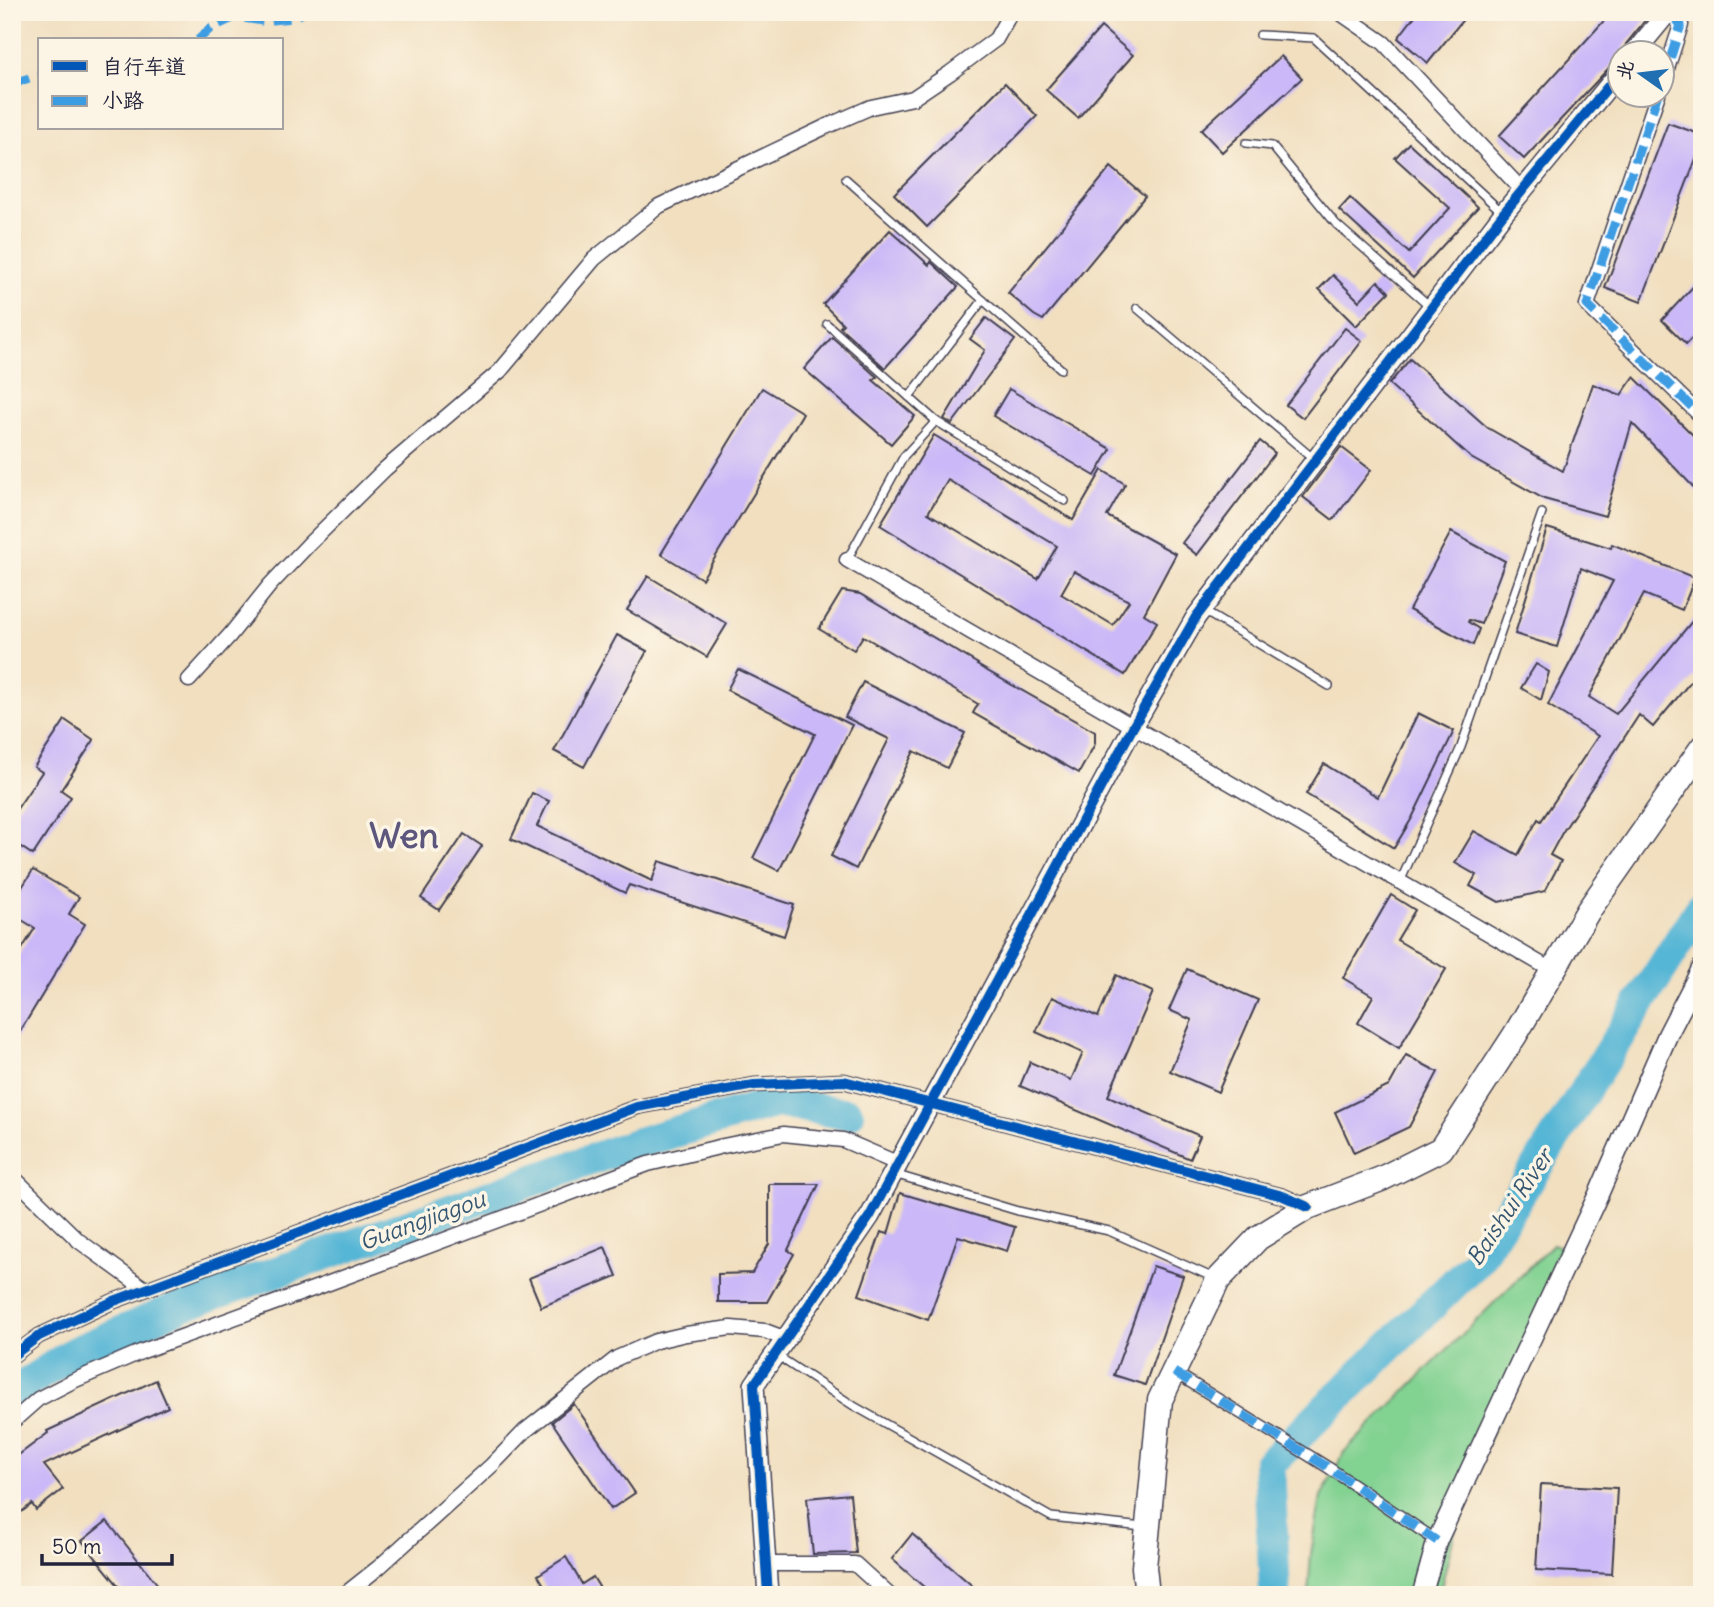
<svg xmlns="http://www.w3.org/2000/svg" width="1714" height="1607" font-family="Delius,'LXGW WenKai TC',sans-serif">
<rect width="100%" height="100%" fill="#fcf5e5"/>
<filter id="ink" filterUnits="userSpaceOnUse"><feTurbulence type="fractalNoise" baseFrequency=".0143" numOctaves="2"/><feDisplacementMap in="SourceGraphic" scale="14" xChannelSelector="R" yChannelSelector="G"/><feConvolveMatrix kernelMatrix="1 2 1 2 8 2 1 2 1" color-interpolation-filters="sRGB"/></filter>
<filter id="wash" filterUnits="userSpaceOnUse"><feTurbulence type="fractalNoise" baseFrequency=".00686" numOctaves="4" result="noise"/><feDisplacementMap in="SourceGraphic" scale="28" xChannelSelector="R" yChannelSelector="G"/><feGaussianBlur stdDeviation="1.57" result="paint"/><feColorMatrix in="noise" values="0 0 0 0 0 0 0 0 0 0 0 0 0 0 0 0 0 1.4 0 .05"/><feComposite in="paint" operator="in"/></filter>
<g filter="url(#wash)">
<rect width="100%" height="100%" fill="#f1dfc0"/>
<path fill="#82d292" stroke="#527a66" stroke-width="2" d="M1553,1244L1576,1252L1466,1488L1439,1595H1308L1311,1553L1321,1497L1344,1452Z"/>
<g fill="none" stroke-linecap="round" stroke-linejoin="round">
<g stroke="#57b6d5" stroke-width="32">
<path d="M12,1393L75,1352L181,1306L638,1143L776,1102L848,1114"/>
<path d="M1275,1595L1269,1464L1477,1261L1702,905"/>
</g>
</g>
<g id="blocks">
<g fill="#cab8f8" fill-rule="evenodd">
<path d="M1418,12H1469L1428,63L1398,38Z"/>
<path d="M1612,12H1642L1648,17L1626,44L1623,52H1620V56L1524,159L1499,136Z"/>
<path d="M1101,27L1133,55L1078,118L1046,90Z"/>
<path d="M1281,56L1302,78L1222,152L1201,130Z"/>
<path d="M1005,83L1037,116L927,227L894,194Z"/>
<path d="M1668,123L1702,135V143L1641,302L1605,288Z"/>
<path d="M1409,143L1478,207L1413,278L1339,210L1350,198L1409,253L1450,208L1395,158Z"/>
<path d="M1111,167L1145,196L1043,320L1034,315L1008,293Z"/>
<path d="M890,230L929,265L931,262L958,287L885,368L840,327L843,324L823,304Z"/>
<path d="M1333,275L1359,301L1378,281L1389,292L1356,326L1319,289Z"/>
<path d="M1702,277V327L1686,344L1662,320Z"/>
<path d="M986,318L1015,340L952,424L944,419L985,350L970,339Z"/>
<path d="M1345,328L1362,341L1303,418L1286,405Z"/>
<path d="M832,337L877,377L873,380L915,416L891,444L804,369Z"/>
<path d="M1410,359L1488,428L1563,471L1593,384L1621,395L1634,377L1702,444V496L1632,423L1605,516L1544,499L1471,458L1389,384Z"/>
<path d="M762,388L803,413L702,579L661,554Z"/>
<path d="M1009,389L1111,449L1095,476L993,416Z"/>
<path d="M934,435L1073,520L1102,470L1125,484L1107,516L1176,554L1144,614L1157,622L1125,675L880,525ZM948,480L1057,546L1038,579L928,513ZM1074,571L1129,601L1113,625L1061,594Z"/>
<path d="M1260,441L1275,453L1197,555L1182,543Z"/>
<path d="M1341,447L1371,470L1333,520L1303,497Z"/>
<path d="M1547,528L1611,548L1612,544L1695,578L1682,610L1644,594L1589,697L1616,714L1702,609V668L1653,727L1639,715L1562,833L1550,855L1561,861L1545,891L1499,902L1470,886L1476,875L1455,863L1474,831L1518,855L1538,819L1541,821L1598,736L1548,705L1613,581L1581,568L1557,647L1515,634Z"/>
<path d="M1451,532L1505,561L1481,624L1469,620L1468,622L1479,629L1473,645L1409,610Z"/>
<path d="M648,576L727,624L707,657L627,610Z"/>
<path d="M842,591L860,594L978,664L977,665L1095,732V744L1079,773L973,713L978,704L863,636L854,650L819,629Z"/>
<path d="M617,635L647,651L584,767L554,751Z"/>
<path d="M1536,664L1549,672L1541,700L1521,688Z"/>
<path d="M738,669L852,725L779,871L753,858L815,734L727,690Z"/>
<path d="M863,682L965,733L947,768L914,751L856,869L831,856L889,739L845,717Z"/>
<path d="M1418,713L1454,731L1412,818L1394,848L1306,794L1324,764L1378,797Z"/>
<path d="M65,720L94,740L61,790L71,797L33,855L12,841V816L42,772L34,767Z"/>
<path d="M532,793L549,801L537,826L652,881L659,861L794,905L784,936L629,885L625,893L511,839Z"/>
<path d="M464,834L482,846L439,910L421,898Z"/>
<path d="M33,870L79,897L69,914L85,924L12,1045V965L35,928L12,914V903Z"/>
<path d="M1391,895L1415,910L1397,940L1446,969L1399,1048L1358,1023L1373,996L1343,978Z"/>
<path d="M1187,969L1258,1000L1218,1092L1170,1071L1192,1020L1169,1010Z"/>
<path d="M1116,975L1153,992L1108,1096L1200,1136L1190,1159L1020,1086L1030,1062L1071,1080L1083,1053L1036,1032L1052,997L1098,1017Z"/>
<path d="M1406,1055L1438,1072L1409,1127L1354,1153L1335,1112L1389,1086Z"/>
<path d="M769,1184H819L788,1250L794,1254L767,1302H718V1274L752,1273L769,1244Z"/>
<path d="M900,1193L1015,1227L1007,1251L958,1236L928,1320L859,1295L881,1232L888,1234Z"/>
<path d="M605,1247L617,1276L541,1307L529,1278Z"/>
<path d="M1153,1266L1183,1276L1145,1385L1114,1375Z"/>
<path d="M156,1380L168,1407L44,1465L63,1489L36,1510L32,1504L12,1519V1460L48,1433L47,1431Z"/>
<path d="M574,1404L635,1493L611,1509L552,1422Z"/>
<path d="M1541,1484L1617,1488L1612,1574L1536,1570Z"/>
<path d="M850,1494L856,1553L813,1554L807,1498Z"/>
<path d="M107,1521L166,1595H126L82,1541Z"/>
<path d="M912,1534L983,1595H933L892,1559Z"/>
<path d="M566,1557L582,1584L593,1577L604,1595H550L538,1575Z"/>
</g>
</g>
</g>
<g filter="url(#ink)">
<use href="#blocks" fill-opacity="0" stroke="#413e4f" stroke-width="2"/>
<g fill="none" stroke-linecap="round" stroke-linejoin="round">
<defs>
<g id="service">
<path d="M1260,35L1314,38L1503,213"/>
<path d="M1246,143L1272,146L1336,224L1431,307"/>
<path d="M846,179L1061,369"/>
<path d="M1137,308L1315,460"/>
<path d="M827,324L936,421L1065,501"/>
<path d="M909,397L983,300"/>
<path d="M847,560L904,456L936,421"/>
<path d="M1202,610L1329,686"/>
<path d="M1400,882L1461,747L1542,513"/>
<path d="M894,1174L1018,1211L1109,1231L1214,1278"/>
<path d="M776,1355L854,1406L1051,1517L1143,1527"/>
</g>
<path id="pedestrian" d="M1174,1372L1329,1468L1437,1541"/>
<g id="minor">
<path d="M1339,12L1384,43L1522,190"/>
<path d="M1662,84L1681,25L1670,12"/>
<path d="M1658,94L1587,305L1702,417"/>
<path d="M847,560L1553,971"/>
<path d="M189,680L230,635L270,585L308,545L385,469L500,371L594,259L659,206L823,128L871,107L913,98L950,73L996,39L1011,12"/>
<path d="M12,1176L79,1241L145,1289"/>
<path d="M12,1356L39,1336L114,1301L637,1107L754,1085L844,1081L1283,1196L1308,1207"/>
<path d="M12,1422L38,1399L73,1381L143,1351L321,1286L648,1164L723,1146L783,1134L843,1140L899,1164"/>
<path d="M766,1564H855L889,1595"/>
<path d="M344,1595L378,1568L492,1465L525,1431L617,1358L656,1341L686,1334L731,1328L765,1331L786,1339"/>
</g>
<g id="tertiary">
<path d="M1635,52L1668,12"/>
<path d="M768,1595L754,1385L870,1216L1133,727L1196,617L1503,214L1620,72"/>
<path d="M1422,1595L1437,1541L1599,1193L1668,1034L1702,968"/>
</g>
<path id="trunk" d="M1147,1595L1144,1567L1160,1400L1218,1280L1258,1238L1308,1207L1381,1179L1441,1149L1515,1035L1588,911L1702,748"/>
</defs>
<use href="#service" stroke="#413e4f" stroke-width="10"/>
<use href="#pedestrian" stroke="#413e4f" stroke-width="13"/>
<use href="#minor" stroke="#413e4f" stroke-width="17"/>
<use href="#tertiary" stroke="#413e4f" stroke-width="22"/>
<use href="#trunk" stroke="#413e4f" stroke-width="27"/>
<use href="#service" stroke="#fff" stroke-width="7"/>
<use href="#pedestrian" stroke="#fff" stroke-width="10"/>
<use href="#minor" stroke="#fff" stroke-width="14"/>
<use href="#tertiary" stroke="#fff" stroke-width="19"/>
<use href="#trunk" stroke="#fff" stroke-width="24"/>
<g stroke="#3c9ce2" stroke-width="9" stroke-dasharray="18 9" stroke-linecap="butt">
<path d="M198,40L211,28L235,17L263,21L292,18L305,12"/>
<path d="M12,84L32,77L40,76"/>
<path d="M1662,84L1681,25L1670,12"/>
<path d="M1658,94L1587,305L1702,417"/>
<path d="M1174,1372L1329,1468L1437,1541"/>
</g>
<defs>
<g id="cycleway">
<path d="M12,1356L39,1336L114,1301L637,1107L754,1085L844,1081L1283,1196L1308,1207"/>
<path d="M768,1595L754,1385L870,1216L1133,727L1196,617L1503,214L1620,72"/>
</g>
</defs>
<use href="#cycleway" stroke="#fcf5e5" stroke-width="15"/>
<use href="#cycleway" stroke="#0057b8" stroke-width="10"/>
</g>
</g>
<g text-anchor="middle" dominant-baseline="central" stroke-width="7" stroke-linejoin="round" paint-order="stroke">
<g font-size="23" font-style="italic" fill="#355671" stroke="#fcf5e5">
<text transform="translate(1509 1207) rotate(-56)">Baishui River</text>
<text transform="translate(422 1220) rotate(-20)">Guangjiagou</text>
</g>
<g font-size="35" font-weight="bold" fill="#5d567d" stroke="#fcf5e5">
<text x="404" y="835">Wen</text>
</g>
</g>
<rect width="1714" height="1607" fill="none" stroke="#fcf5e5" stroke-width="42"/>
<rect x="38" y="38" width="245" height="91" fill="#fcf5e5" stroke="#a5a1a1" stroke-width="2"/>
<rect x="52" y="61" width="35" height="10" fill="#0057b8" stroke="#a5a1a1" stroke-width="2"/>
<text x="102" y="74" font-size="21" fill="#22223b">自行车道</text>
<rect x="52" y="96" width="35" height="10" fill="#3c9ce2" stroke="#a5a1a1" stroke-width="2"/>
<text x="102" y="108" font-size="21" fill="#22223b">小路</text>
<g transform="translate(1641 74) rotate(284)"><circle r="33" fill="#fcf5e5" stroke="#a5a1a1" stroke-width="2"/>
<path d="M0-5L12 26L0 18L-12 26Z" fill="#1f6fb2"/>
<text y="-10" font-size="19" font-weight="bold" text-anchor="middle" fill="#22223b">北</text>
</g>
<path d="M42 1554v10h130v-10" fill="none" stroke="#22223b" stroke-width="3.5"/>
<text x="52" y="1554" font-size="21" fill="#22223b" stroke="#fcf5e5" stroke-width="5" paint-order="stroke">50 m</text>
</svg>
